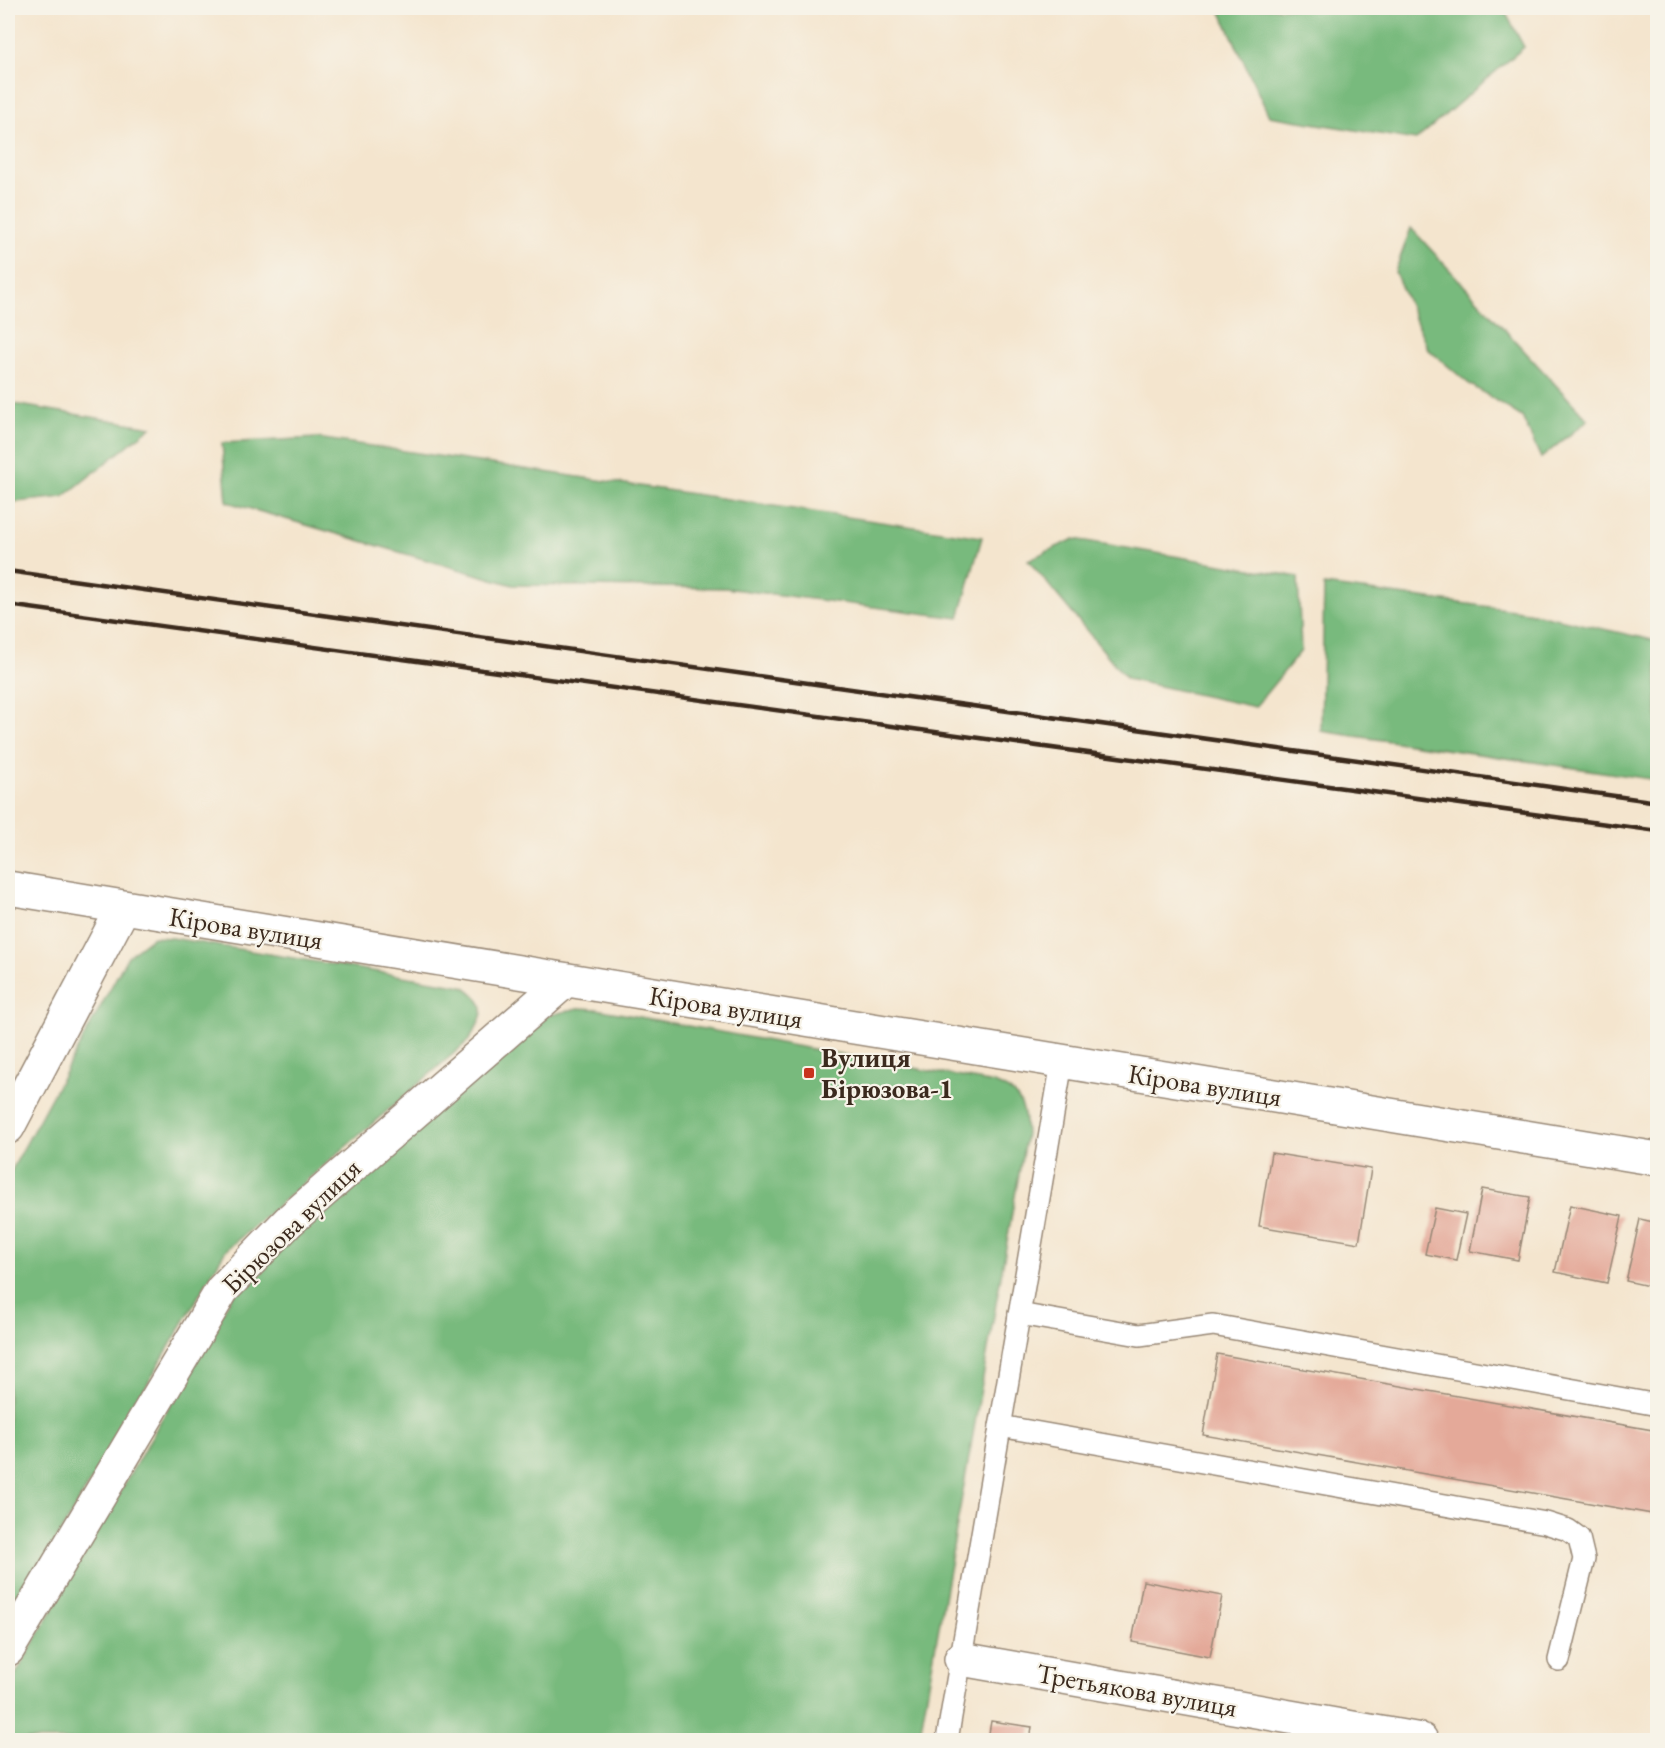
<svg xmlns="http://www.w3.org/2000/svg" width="1665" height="1748" font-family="'EB Garamond',serif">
<rect width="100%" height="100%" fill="#f7f3e8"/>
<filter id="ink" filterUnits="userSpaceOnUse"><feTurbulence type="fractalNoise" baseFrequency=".0167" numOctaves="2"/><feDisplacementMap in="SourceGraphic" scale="12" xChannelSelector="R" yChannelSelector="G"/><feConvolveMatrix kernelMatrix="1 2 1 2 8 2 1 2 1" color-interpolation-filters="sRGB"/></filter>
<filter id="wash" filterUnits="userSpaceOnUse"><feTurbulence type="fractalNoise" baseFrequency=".008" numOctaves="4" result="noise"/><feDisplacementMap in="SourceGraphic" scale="24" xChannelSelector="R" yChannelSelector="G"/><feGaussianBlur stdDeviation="1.35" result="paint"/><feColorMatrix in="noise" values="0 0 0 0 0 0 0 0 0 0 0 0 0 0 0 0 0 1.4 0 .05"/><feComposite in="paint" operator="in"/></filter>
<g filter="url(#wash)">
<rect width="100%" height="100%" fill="#f4e5ce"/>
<g fill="#78ba7d" stroke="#5a724e" stroke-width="1.5">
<path d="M1219,8H1503L1524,47L1416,140L1269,116Z"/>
<path d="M1411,228L1588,420L1541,458L1522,417L1468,383L1428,349L1395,272Z"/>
<path d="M8,403L151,427L63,497L8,503Z"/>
<path d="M317,438L982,537L959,618L725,588L513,585L227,502L222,443Z"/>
<path d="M1074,539L1298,577L1301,651L1255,707L1127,679L1028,560Z"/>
<path d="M1324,585L1528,612L1657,641V780L1321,731Z"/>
<path d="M153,937L172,938L463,986C491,1004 484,1016 468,1041L225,1251L8,1623V1177L128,956Z"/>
<path d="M578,1008L597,1009L994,1083C1023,1094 1024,1106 1026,1134L919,1740H8V1688L232,1296L295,1231L547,1016Z"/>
</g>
<g id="blocks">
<g fill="#e4a999">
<path d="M1271,1153L1371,1169L1359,1243L1259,1226Z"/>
<path d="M1482,1189L1530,1197L1518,1260L1470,1251Z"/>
<path d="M1570,1205L1622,1216L1607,1283L1555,1272Z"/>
<path d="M1435,1208L1466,1214L1456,1260L1425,1254Z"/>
<path d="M1640,1219L1658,1223V1288L1626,1281Z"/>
<path d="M1217,1354L1658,1431V1515L1203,1435Z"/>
<path d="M1143,1581L1222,1596L1210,1657L1132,1642Z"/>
<path d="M991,1721L1032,1727L1030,1740H988Z"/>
</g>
</g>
</g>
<g filter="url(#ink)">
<use href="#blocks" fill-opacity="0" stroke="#988876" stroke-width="1.5"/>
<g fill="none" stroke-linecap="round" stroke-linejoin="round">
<defs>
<g id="service">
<path d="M1019,1314L1139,1335L1213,1325L1658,1405"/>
<path d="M1000,1426L1546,1523L1568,1530L1579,1538L1584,1559L1559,1660"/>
<path d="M947,1740L1062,1062"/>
</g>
<path id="minor" d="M961,1659L1421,1740"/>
<g id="tertiary">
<path d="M8,1127L123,908"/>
<path d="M8,1649L222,1290L289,1221L566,980"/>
</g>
<path id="secondary" d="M8,888L1658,1159"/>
</defs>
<use href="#service" stroke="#988876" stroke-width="24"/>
<use href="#minor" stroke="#988876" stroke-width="36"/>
<use href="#tertiary" stroke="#988876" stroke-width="36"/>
<use href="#secondary" stroke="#988876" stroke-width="36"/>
<use href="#service" stroke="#fff" stroke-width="21"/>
<use href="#minor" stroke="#fff" stroke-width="33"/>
<use href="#tertiary" stroke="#fff" stroke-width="33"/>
<use href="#secondary" stroke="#fff" stroke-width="33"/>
<g stroke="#3b2a1e" stroke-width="4.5">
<path d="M8,571L1658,802"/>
<path d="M8,605L1658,831"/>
</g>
</g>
</g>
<rect fill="#c8321e" stroke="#f7f3e8" stroke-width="2" x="803" y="1067" width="12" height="12" rx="3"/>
<g text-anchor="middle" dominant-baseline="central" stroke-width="4.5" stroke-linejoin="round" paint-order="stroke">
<g font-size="27" fill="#3b2a1e" stroke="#f7f3e8">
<text transform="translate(246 928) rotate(9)">Кірова вулиця</text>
<text transform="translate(726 1007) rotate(9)">Кірова вулиця</text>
<text transform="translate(1205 1085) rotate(9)">Кірова вулиця</text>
<text transform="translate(291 1226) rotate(-44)">Бірюзова вулиця</text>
<text transform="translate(1137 1690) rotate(10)">Третьякова вулиця</text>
</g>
<g font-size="27" font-weight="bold" fill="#3b2a1e" stroke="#f7f3e8" text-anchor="start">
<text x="821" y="1057">Вулиця<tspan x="821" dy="31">Бірюзова-1</tspan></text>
</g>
</g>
<rect width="1665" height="1748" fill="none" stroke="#f7f3e8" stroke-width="30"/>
</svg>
